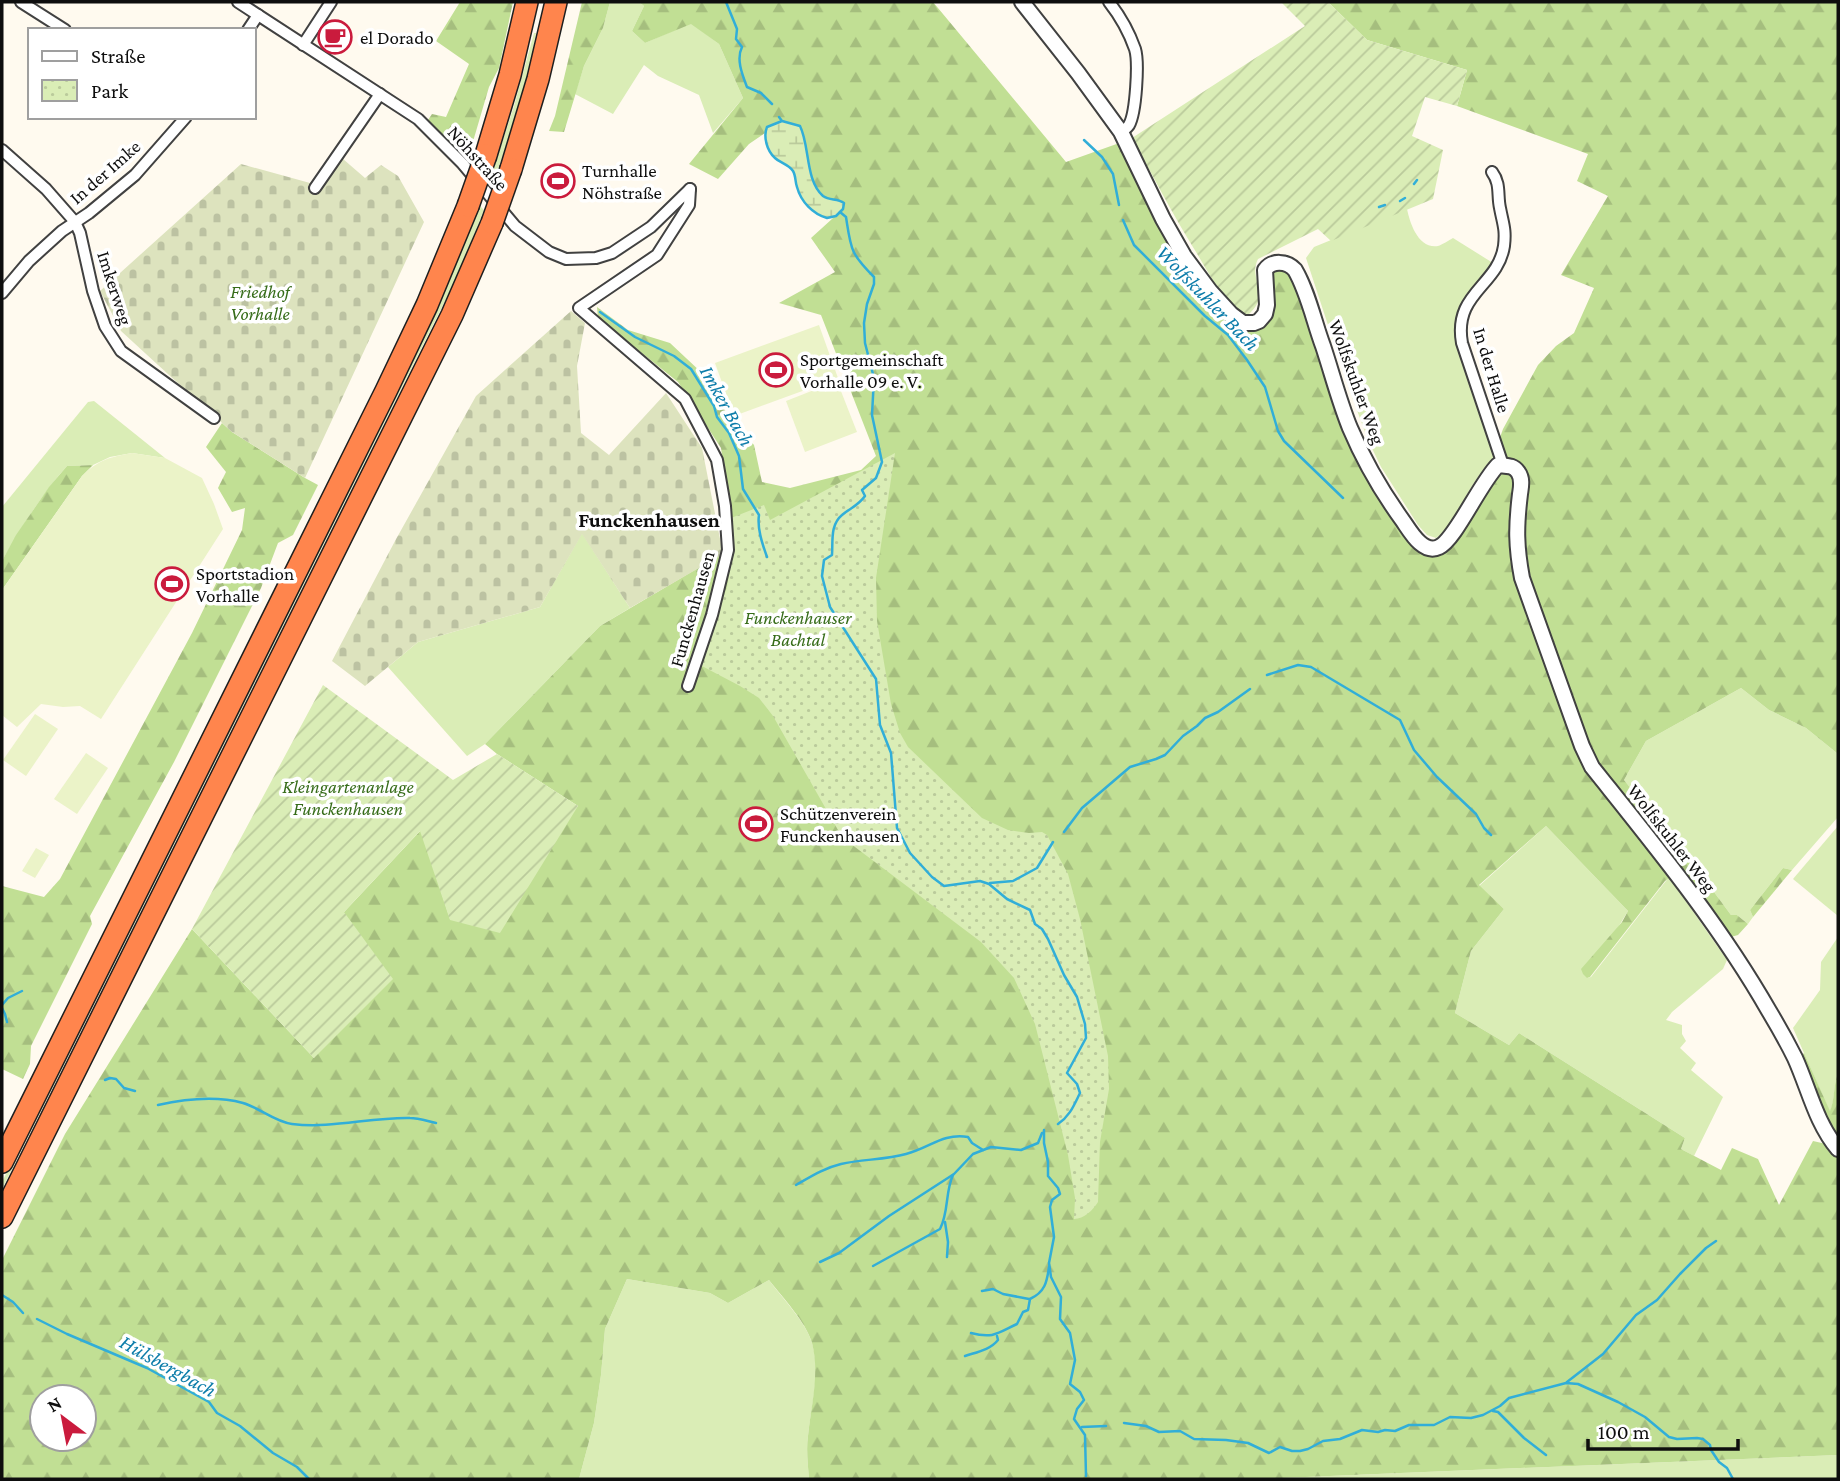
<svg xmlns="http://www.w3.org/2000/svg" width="1840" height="1481" font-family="'Crimson Pro',serif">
<defs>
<pattern id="forest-firs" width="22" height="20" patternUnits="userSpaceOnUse" patternTransform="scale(1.75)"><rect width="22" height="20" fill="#c1df94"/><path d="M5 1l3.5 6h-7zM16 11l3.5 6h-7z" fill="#a5be7e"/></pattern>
<pattern id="wetland-marsh" width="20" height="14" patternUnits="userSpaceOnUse" patternTransform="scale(1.75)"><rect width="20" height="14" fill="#daedb6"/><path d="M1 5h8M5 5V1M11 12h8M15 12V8" fill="none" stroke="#baca9b"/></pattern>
<pattern id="cemetery-stones" width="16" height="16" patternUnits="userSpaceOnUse" patternTransform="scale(1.75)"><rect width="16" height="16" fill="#dde3be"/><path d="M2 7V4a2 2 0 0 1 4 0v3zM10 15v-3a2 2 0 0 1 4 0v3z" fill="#bcc2a2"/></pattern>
<pattern id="park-dots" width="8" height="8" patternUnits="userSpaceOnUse" patternTransform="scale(1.75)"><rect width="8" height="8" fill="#daedb6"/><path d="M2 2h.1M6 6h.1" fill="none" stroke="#baca9b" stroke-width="1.8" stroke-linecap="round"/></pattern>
<pattern id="garden-furrows" width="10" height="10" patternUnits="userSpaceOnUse" patternTransform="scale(1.75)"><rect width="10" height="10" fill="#daedb6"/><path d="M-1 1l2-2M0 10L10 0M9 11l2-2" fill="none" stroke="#baca9b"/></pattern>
</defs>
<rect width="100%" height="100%" fill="#fffaef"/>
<g fill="#daedb6">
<path d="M610,2H639L644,6L632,31L645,43L691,23L719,44L743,98L713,133L699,95L658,76L644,65L613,114L575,94L584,66L603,28Z"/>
<path d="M534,33H536L527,81L495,179L491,177L514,106Z"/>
<path d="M480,206L484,210L455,281L2,1189V1182L449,277Z"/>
<path d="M1407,209C1410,223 1418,249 1438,246C1442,245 1449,240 1453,238L1493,263L1458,320L1496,457C1480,470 1470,489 1460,507C1453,518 1448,531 1436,538L1427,535L1418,525L1381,467L1368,440L1348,386L1306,258L1314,247Z"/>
<path d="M94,401L165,458L132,453L110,457L93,465L67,466C41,495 21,528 2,561V507L88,402Z"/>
<path d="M582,533L630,608L600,626L485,744L467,756L388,667L418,642L540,607Z"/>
<path d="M1741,688L1769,710L1806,728L1838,754V817L1792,870L1783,868L1750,910L1753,917L1748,924L1737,915H1731L1694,865L1684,849L1681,850L1624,780L1646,741Z"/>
<path d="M1546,826L1628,911L1587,978L1591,977L1669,877L1727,960L1723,969L1672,1012L1666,1020L1682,1025V1034L1686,1041L1680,1048L1696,1063L1691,1070L1723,1097L1694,1156L1681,1149L1685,1138L1519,1033L1509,1045L1455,1013L1471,951L1504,909L1479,886Z"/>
<path d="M1838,826V916L1793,879Z"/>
<path d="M1838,937V1073C1833,1086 1835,1102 1830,1112L1793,1028L1820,990L1821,962Z"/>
<path d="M627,1279L710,1293L728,1303L769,1280C782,1298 806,1322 812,1343C821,1372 811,1406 808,1436C806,1450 808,1465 809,1479H579L594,1423L601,1375L605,1329Z"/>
<path d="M1838,1455V1479H1256Z"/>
</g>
<g fill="url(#forest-firs)" fill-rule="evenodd">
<path d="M460,2H513L499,68L489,87L467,162L428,120L432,114L446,117L469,64L436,41Z"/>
<path d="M582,2H610L603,28L584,66L564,132L549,131L555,116Z"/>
<path d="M639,2H933L1066,162L1125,141L1163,219L1231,314L1259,321L1264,275L1286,264L1333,375L1392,506L1433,549L1498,465L1497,446L1503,429L1538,365L1556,346L1574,333L1594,288L1561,275L1608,196L1577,181L1588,154L1457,106L1467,70L1367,40L1328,2H1838V754L1806,728L1769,710L1741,688L1646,741L1624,780L1681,850L1684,849L1694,865L1731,915H1737L1748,924L1738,935L1731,937L1726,933L1679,870L1665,881L1590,977L1587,978L1583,974L1581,969L1622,922L1628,911L1546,826L1479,885L1504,909L1471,951L1455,1013L1509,1045L1519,1033L1685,1138L1681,1149L1721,1170L1732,1148L1758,1159L1779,1205L1813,1141L1835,1146L1838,1149V1455L1256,1479H809C808,1465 806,1450 808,1436C811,1406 820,1373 812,1343C806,1322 783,1298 769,1280L728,1303L710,1293L627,1279L605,1329L601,1375L594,1423L579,1479H2V1260L65,1134L192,929L314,1058L344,912L421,830L450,919L578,806L497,754L485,744L600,626L730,549L731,518L721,448L678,382L598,318L597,307L628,330L670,343L702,373L726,412L754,445L762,482L790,488L861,470L876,456L821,315L779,303L835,272L811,238L843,209L839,200C804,202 811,147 800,126L782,121L767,127L765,133L749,144L718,179L689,164L743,98L719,44L691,24L645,43L632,31L644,6ZM42,1397H84V1439H42Z"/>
<path d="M222,423L232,432L305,478L318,485L293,535L278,543L261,588L174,762L90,916L92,924L31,1046L30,1064L23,1079L2,1069V886L44,897L60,879L192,633L242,530L245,508L232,512L218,488L226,472L206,447Z"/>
<path d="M93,465L82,476L2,590V561L16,535L49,487L67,466Z"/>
<path d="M1783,868L1792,870L1753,917L1750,910Z"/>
<path d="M1804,1053L1830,1111C1835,1100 1833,1086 1838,1073V1140L1828,1124L1800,1057Z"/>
</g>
<path fill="url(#wetland-marsh)" d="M782,121L800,126C810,146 805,180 823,196C830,201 837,198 844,203L843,209L836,216L827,218C813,214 801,202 797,187C795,182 796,176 793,171C788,164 780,163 775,158C767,151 763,137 767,127Z"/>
<g fill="url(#cemetery-stones)">
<path d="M335,152L365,178L381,165L398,176L424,222L305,478L232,432L158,365L121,331L100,291L241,164L310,183Z"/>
<path d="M571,311L585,323L577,366L581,433L609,455L666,393L702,448L723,554L630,608L582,534L540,607L418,642L365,686L332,661L395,541L476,396Z"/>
</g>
<path fill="url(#park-dots)" d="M895,453L876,578L877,621L891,704L900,733L908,747L982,818L1008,830L1029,833L1042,832L1047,835L1068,874L1080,919L1108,1056L1109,1089L1100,1142L1098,1202C1093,1210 1084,1219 1074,1219L1075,1198L1068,1155L1035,1024L1014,978L981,942L851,844L838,830L773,716L759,698L740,686L700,665L727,587L730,569L731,518L764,505L770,520Z"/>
<g fill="url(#garden-furrows)">
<path d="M1281,2H1328L1367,40L1467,70L1457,106L1425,97L1412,136L1443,150L1433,199L1331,241L1318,229L1258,259C1247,281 1274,292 1247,316C1223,302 1210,275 1196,252C1173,215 1153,176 1132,138L1305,26Z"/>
<path d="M323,685L453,780L497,754L578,806L500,933L450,920L420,831L344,912L393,979L314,1058L192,929Z"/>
</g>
<g fill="#ebf3c8">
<path d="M819,325L838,378L734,416L715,363Z"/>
<path d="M837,381L857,432L805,452L786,401Z"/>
<path d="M132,453L165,458L202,478L214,504L223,529L101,719L80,706L63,707L41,704L17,727L2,715V590L82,476C98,460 110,457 132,453Z"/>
<path d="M35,714L58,729L26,776L3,760Z"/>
<path d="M86,753L108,768L77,814L54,799Z"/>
<path d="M36,848L49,855L35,878L22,871Z"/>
</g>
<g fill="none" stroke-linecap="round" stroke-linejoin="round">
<g stroke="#31aed8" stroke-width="2.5">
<path d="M726,2L737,29L736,39L742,47C736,59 742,74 747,87L761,93L772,104"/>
<path d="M779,117L782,121L767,127C763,137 767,151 775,158C780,163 788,164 793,171C796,176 795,182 797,187C801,202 813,214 827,218L836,216L843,209L844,203C837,198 830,201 823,196C805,180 810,146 800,126L782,121"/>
<path d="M1084,140L1102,157L1113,174L1119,205"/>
<path d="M1414,184L1417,180"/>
<path d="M1400,201L1405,198"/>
<path d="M1379,207L1385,205"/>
<path d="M840,212L846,217C851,249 850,253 874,277V284L867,304L864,323L865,343L874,378L872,415L882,462L876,478L862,490L865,496C858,506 850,508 842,515C830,525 833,541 832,555L824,560L822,576L830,607L876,679L880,725L891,753L897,828L910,853L932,877L944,886L980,881L989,884L1007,899L1030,910L1035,924L1042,929L1048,939L1064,975L1077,997L1085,1024L1086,1038L1067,1073L1077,1084L1080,1093C1074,1105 1070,1116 1058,1124"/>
<path d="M1123,220L1134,245L1205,316L1228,335L1247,360L1265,387L1278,431L1284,441L1343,498"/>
<path d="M600,312L635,337L674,356L691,369L714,406L717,417L729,433L739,456L743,489L759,515C757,528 762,543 767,557"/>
<path d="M1267,675L1298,665L1311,667L1400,720L1414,750L1437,777L1476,814L1484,828L1491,835"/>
<path d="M1064,832L1082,808L1130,767L1156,759L1165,755L1183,736L1197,726L1205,718L1218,712L1250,689"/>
<path d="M990,883L1013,881L1037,868L1053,842"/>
<path d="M2,1005L8,998L22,991"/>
<path d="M2,1008L5,1014L7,1022"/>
<path d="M105,1080L110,1078L116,1079L124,1088L135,1091"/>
<path d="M158,1105C185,1099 217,1096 243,1103C260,1108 275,1122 292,1124C332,1129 370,1117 410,1118C418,1118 427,1121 436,1123"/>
<path d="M1044,1130V1143L1048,1162V1176L1058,1188L1060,1194L1052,1200L1050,1207L1054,1237L1049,1263L1051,1277L1061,1297L1060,1319L1070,1333L1075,1360L1070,1384L1080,1392L1084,1400L1077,1409L1074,1419L1085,1435L1086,1476"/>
<path d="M796,1185C810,1177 824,1168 841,1164C862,1159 885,1160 906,1154C930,1148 942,1133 968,1137L972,1143L983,1150"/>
<path d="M945,1222L948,1242L947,1257"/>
<path d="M820,1262L839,1253L889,1216L954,1174L973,1154L991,1147L1021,1150L1038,1143L1042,1133"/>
<path d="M873,1266L940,1229C949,1212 945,1192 953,1175"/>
<path d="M982,1291L993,1289L1003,1294L1029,1299"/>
<path d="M2,1295L13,1302L23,1313"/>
<path d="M37,1319L67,1334L147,1368L209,1402L217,1413L240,1426L273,1453L297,1467L309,1479"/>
<path d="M971,1333C993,1339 998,1333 1017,1324L1023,1312L1028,1310L1030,1299C1045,1292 1047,1282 1049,1267"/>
<path d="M965,1356C977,1352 990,1350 998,1340L997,1336"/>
<path d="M1567,1382L1603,1354L1636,1315L1657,1300L1680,1274L1706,1248L1716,1241"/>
<path d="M1493,1411L1498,1412L1524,1438L1546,1455"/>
<path d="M1124,1423L1146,1426L1159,1432L1180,1431L1194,1439L1226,1440L1248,1443L1269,1453L1280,1447L1292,1451H1300L1308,1449L1323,1441L1340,1439L1362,1430L1378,1432L1385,1430L1395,1431L1409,1425H1434L1450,1417L1471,1418L1483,1415L1500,1406L1509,1398L1566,1383L1578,1384L1618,1402L1645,1417L1669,1437L1677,1439L1697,1438L1703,1439L1710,1445L1711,1450L1719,1462L1727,1468L1733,1479"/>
<path d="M1082,1427L1106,1426"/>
</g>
<defs>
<g id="minor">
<path d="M21,2L65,30"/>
<path d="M238,2L418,119L462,163L515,226L549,252L566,259L596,258L612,253L651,227L690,189"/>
<path d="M1109,2C1120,16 1129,32 1135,49C1139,62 1136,113 1129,125C1127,128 1124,130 1121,132"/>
<path d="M248,30L258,15"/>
<path d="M303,45L331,2"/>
<path d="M2,150L46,189L75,222L80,233L93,291L105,326L121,351L214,418"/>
<path d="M1492,172C1501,184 1497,195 1500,208C1503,224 1506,229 1504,246C1498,286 1453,293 1462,343L1503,465"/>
<path d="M315,188L380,94"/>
<path d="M2,293L29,261L62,231L89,213L135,175L186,117"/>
<path d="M688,686L712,615L728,550L725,506L717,460L685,399L579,308L657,255L689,205L690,189"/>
</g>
<path id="tertiary" d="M1022,2L1078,73L1121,132L1163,219L1184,256L1210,291L1231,314L1243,323H1254L1259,321L1265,314L1267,305L1265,270C1272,260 1287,261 1295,270C1308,292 1314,322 1323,346C1332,373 1339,401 1350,428C1364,461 1382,492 1403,521C1410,531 1423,555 1439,547C1455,540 1480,483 1498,465C1507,466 1513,465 1518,472C1523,479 1521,487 1520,494C1516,527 1516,546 1522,578L1582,746L1592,767L1600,777C1660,852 1721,927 1769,1011C1778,1026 1787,1042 1795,1058C1809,1089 1816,1123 1838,1149"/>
<g id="motorway">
<path d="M486,155L510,75L527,2"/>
<path d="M511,169L538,79L556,2"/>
<path d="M2,1162L386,391L427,305L468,206"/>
<path d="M2,1217L452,315L492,223"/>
</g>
</defs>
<use href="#minor" stroke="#414141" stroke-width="14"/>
<use href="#tertiary" stroke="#414141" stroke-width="18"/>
<use href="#motorway" stroke="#1f1f1f" stroke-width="24"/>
<use href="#minor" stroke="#fff" stroke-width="10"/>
<use href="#tertiary" stroke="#fff" stroke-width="14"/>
<use href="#motorway" stroke="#ff854d" stroke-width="21"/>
<defs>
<g id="motorway-bridge">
<path d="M468,206L486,155"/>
<path d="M492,223L511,169"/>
</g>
</defs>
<use href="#motorway-bridge" stroke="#1f1f1f" stroke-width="24" stroke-linecap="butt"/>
<use href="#motorway-bridge" stroke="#ff854d" stroke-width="21"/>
</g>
<defs>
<symbol id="cafe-ring" viewBox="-11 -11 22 22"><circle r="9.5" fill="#fff" stroke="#ca1b3d" stroke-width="1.5"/><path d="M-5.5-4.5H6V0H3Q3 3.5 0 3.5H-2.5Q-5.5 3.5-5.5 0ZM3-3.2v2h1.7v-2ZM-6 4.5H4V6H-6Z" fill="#ca1b3d"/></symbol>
<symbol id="stadium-ring" viewBox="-11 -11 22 22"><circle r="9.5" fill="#fff" stroke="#ca1b3d" stroke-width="1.5"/><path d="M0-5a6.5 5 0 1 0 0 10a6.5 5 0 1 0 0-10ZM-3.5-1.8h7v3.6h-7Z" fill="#ca1b3d"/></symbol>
</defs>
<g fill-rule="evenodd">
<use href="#cafe-ring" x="316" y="18" width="38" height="38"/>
<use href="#stadium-ring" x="539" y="162" width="38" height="38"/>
<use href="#stadium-ring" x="757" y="351" width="38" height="38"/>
<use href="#stadium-ring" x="153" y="565" width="38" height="38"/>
<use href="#stadium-ring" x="737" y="805" width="38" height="38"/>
</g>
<g text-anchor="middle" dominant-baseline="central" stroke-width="7" stroke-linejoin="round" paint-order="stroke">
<g font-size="19" fill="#0e0e0e" stroke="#fff" text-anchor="start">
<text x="360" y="37">el Dorado</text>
<text x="582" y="170">Turnhalle<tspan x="582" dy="22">Nöhstraße</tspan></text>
<text x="800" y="359">Sportgemeinschaft<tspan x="800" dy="22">Vorhalle 09 e. V.</tspan></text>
<text x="196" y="573">Sportstadion<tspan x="196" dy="22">Vorhalle</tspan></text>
<text x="780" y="813">Schützenverein<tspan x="780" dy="22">Funckenhausen</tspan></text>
</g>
<g font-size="19" fill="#0e0e0e" stroke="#fff">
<text transform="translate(478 158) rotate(48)">Nöhstraße</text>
<text transform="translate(105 172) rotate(-41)">In der Imke</text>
<text transform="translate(115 288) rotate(72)">Imkerweg</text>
<text transform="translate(1492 370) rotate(73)">In der Halle</text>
<text transform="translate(1357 382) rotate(70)">Wolfskuhler Weg</text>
<text transform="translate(692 609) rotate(-74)">Funckenhausen</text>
<text transform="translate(1672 838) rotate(52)">Wolfskuhler Weg</text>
</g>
<g font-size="19" font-style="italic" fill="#366c19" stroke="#fff">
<text x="260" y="291">Friedhof<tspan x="260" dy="22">Vorhalle</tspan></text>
<text x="798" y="617">Funckenhauser<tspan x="798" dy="22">Bachtal</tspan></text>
<text x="348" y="786">Kleingartenanlage<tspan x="348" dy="22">Funckenhausen</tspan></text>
</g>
<g font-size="21" font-style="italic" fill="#0d7daa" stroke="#fff">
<text transform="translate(1208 298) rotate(46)">Wolfskuhler Bach</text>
<text transform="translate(727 406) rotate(61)">Imker Bach</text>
<text transform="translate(168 1366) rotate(29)">Hülsbergbach</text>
</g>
<g font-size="21" font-weight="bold" fill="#0e0e0e" stroke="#fff">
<text x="649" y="520">Funckenhausen</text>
</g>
</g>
<rect width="1840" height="1481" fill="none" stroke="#0e0e0e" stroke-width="7"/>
<rect x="28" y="28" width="228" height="91" fill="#ffffff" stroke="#9f9f9f" stroke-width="2"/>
<rect x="42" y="51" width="35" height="10" fill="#ffffff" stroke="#9f9f9f" stroke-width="2"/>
<text x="91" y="63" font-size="21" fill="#0e0e0e">Straße</text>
<rect x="42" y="80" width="35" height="21" fill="url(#park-dots)" stroke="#9f9f9f" stroke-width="2"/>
<text x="91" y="98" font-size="21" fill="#0e0e0e">Park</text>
<g transform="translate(63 1418) rotate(328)"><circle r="33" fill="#ffffff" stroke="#9f9f9f" stroke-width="2"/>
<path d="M0-5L12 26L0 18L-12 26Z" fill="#ca1b3d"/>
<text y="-10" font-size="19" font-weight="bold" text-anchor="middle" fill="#0e0e0e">N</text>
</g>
<path d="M1588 1439v10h150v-10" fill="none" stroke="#0e0e0e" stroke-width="3.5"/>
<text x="1598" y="1439" font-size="21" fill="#0e0e0e" stroke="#ffffff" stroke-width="5" paint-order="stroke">100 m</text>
</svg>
